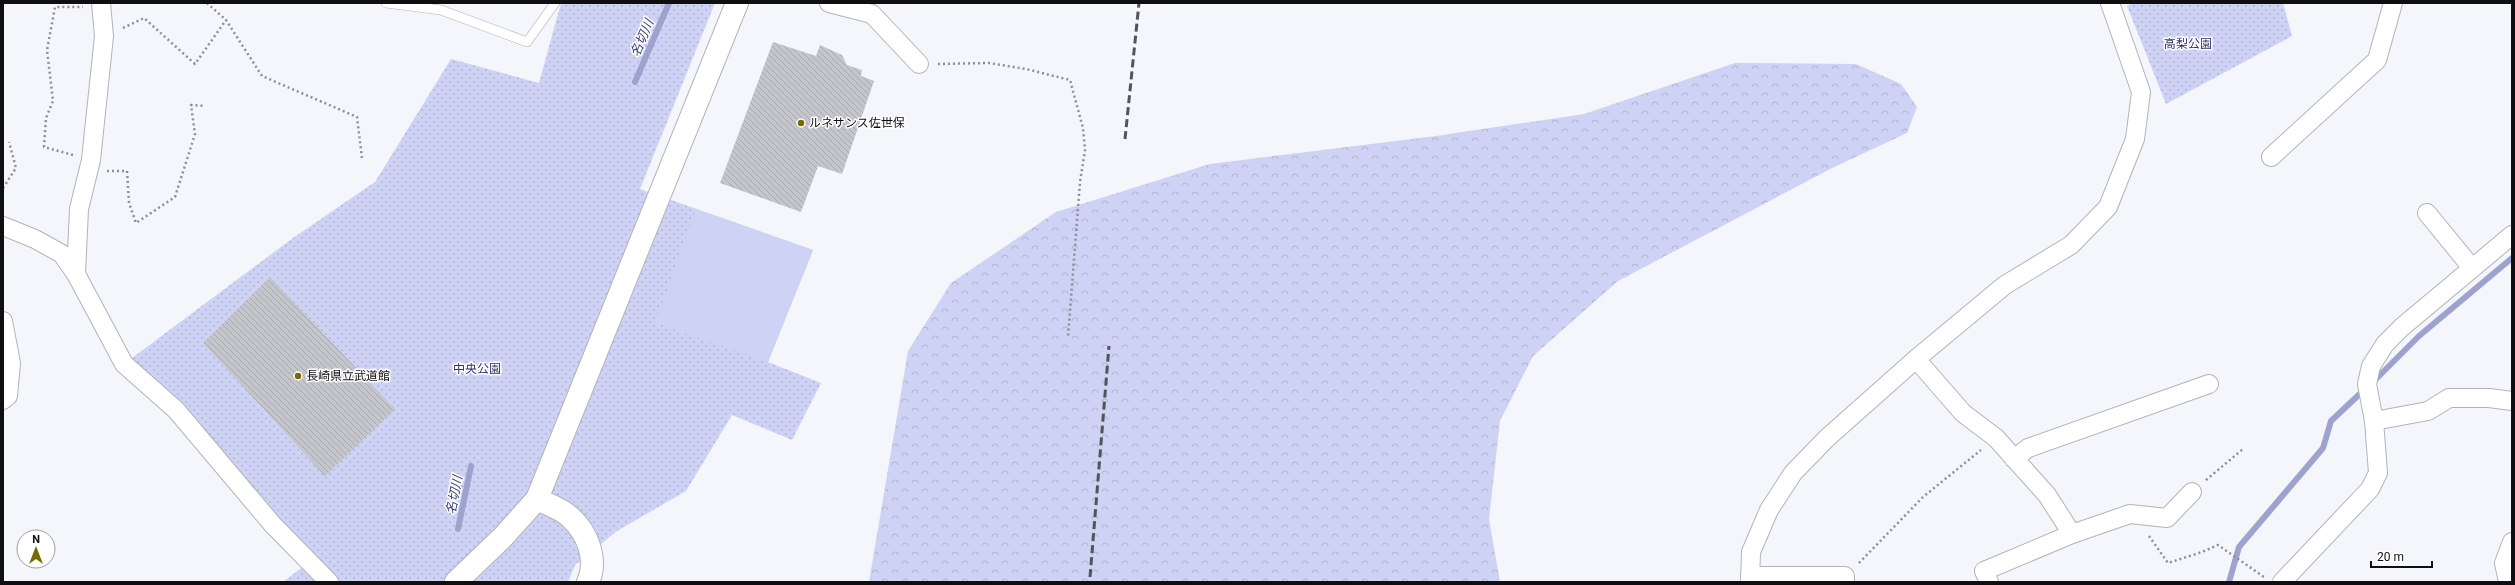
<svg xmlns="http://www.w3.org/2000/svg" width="2515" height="585" font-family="Roboto,'Noto Sans JP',sans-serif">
<defs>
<pattern id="grass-dots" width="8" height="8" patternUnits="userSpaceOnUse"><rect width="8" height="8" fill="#ced2f4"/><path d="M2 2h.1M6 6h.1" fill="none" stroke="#b0b3d0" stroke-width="1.8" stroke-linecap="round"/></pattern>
<pattern id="forest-crowns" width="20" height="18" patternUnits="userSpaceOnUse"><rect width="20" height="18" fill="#ced2f4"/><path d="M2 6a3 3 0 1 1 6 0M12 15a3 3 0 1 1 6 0" fill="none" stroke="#b0b3d0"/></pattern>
<pattern id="building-back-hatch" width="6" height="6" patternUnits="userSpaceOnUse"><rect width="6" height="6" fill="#c5c6cc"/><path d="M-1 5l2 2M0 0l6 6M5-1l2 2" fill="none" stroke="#a8a9ae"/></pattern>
</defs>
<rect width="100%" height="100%" fill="#f5f5fc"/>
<g fill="url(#grass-dots)">
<path d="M561,3H715L640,189L813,250L768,362L821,383L792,440L732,415L686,491L617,531L575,565L568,582H283L309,562L124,364L293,238L375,182L451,59L539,83Z"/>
<path d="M2132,3H2283L2292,36L2166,104L2127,6Z"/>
</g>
<path fill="url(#forest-crowns)" d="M1735,63L1856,64L1901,84L1917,107L1907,133L1832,168L1618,281L1533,356L1500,421L1489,519L1500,582H869L908,351L951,283L1056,212L1210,164L1436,136L1584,114Z"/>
<path fill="#ced2f4" d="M696,209L813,250L768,362L655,323Z"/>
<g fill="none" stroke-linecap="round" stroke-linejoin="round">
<g stroke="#9da2cf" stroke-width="6">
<path d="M635,82L669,3"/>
<path d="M2372,383L2419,336L2512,258"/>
<path d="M458,529L471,466"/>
<path d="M2229,582L2239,547L2323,448L2331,421L2365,389"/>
</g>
</g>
<g fill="url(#building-back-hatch)">
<path d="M773,42L816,56L820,45L842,55L847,65L862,70L861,76L874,81L842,174L818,166L801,212L720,183Z"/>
<path d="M270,277L395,409L325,476L203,343Z"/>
</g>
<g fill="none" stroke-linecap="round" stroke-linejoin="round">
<defs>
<path id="service" d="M386,3L441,10L527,42L555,3"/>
<g id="minor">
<path d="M829,3L872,14L919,64"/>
<path d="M2271,157L2377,60L2393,3"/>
<path d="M2427,213L2472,268"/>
<path d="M3,226L35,239L62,254L76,274L124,364L176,410L273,525L329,582"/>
<path d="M76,274L79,209L91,160L104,36L101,3"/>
<path d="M3,321L11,363L8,396L3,400"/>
<path d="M1916,359L1963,413L1996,438L2047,495L2072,534"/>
<path d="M2374,421L2428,411L2449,398H2489L2512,401"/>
<path d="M2014,459L2028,448L2209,384"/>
<path d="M1750,576H1845V582"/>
<path d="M1750,582L1751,552L1769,510L1793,473L1827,438L1916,359L2005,285L2071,245L2108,207L2135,139L2141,92L2110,3"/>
<path d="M1989,582L1984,571L2072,534L2130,514L2167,518L2192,492"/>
<path d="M2282,582L2370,489L2378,473L2374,421L2367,384L2371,366L2385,344L2402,327L2512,235"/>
<path d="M2508,582L2504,563L2512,542"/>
</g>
<g id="tertiary">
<path d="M537,499C547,504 562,509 570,517C588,533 598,560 588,582"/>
<path d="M456,582L503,537L537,499L737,3"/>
</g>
</defs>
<use href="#service" stroke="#b2b3b9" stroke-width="10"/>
<use href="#minor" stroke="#b2b3b9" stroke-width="20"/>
<use href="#tertiary" stroke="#b2b3b9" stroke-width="24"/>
<g stroke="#8e8e92" stroke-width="2.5" stroke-dasharray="2 3" stroke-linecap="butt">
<path d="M207,3L226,20L262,76L357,117L362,158"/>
<path d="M123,28L144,18L195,64L226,20"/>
<path d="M938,64L989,63L1026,69L1070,80L1083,128L1085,150L1080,182L1068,337"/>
<path d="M73,155L44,147L46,118L53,101L47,50L55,7H83"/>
<path d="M107,171H127L129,203L136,223L175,197L195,134L191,105L205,106"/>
<path d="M3,188L16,168L9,142"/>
<path d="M2206,480L2243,449"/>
<path d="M2149,536L2168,563L2202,552L2218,545L2264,577"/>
<path d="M1859,563L1923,497L1981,450"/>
</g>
<use href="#service" stroke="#fff" stroke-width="9"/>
<use href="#minor" stroke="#fff" stroke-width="18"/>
<use href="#tertiary" stroke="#fff" stroke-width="22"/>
<g stroke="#545457" stroke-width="3" stroke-dasharray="8 4" stroke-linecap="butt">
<path d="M1125,139L1139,3"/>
<path d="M1090,577L1109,346"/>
</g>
</g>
<g fill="#786a02" stroke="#fff" stroke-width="1.5">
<circle cx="801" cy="123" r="4"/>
<circle cx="298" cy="376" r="4"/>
</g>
<g text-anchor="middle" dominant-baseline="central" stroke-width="3" stroke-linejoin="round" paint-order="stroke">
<g font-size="12" fill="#32326a" stroke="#fff">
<text x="2188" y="44">高梨公園</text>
<text x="477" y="369">中央公園</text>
</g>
<g font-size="12" fill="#0f0f11" stroke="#fff" text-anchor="start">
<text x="809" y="123">ルネサンス佐世保</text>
<text x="306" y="376">長崎県立武道館</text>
</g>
<g font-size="13" font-style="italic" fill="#3d3e77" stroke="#fff">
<text transform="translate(642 38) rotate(-67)">名切川</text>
<text transform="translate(454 495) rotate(-79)">名切川</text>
</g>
</g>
<rect width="2515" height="585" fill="none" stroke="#0f0f11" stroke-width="8"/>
<g transform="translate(36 549)"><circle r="19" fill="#ffffff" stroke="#9f9fa0"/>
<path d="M0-3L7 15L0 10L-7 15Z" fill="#786a02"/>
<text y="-6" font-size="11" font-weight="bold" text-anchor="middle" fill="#0f0f11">N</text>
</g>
<path d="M2371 561v6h61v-6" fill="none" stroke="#0f0f11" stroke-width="2"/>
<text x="2377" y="561" font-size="12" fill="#0f0f11" stroke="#ffffff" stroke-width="3" paint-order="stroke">20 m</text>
</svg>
